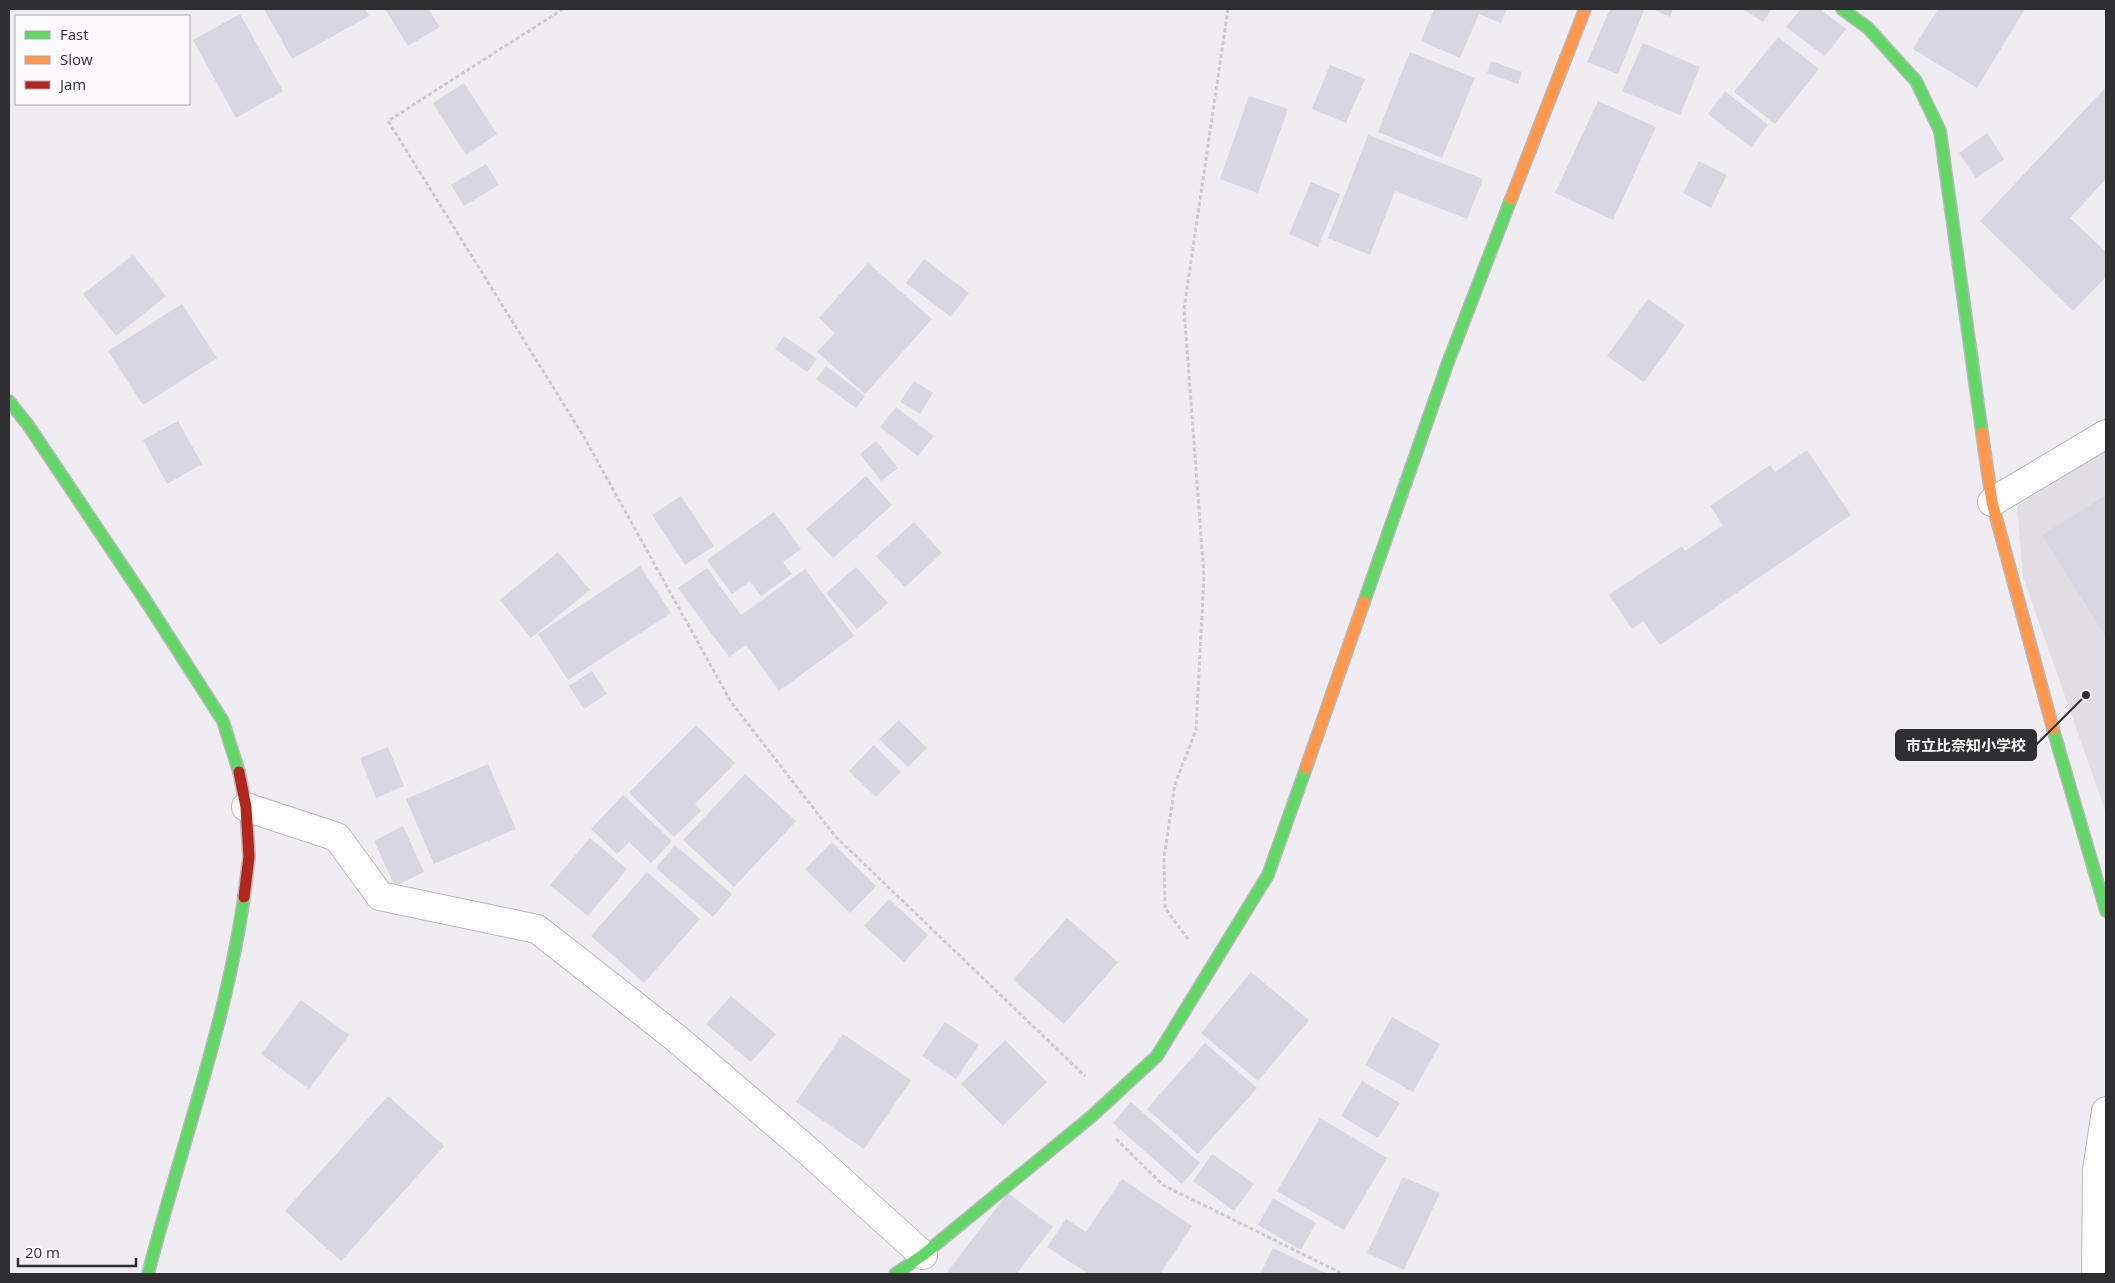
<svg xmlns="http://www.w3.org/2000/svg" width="2115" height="1283" font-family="'Open Sans','Noto Sans JP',sans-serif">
<rect width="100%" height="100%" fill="#efedf1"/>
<path fill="#e1dde5" d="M2106,444V813L2023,577L2017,506Z"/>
<g fill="#d7d6e1">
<path d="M264,9H365L369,16L292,59Z"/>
<path d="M385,9H428L440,27L408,46Z"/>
<path d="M1434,9H1507L1501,23L1479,14L1460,58L1421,41Z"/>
<path d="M1610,9L1644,10L1618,74L1587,62Z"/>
<path d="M1653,9H1673L1670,17Z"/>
<path d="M1743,9H1772L1763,22Z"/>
<path d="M1801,9H1820L1846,29L1825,56L1786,27Z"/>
<path d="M1938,9H2025L1977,88L1913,49Z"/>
<path d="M240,14L283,91L236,118L193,40Z"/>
<path d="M1778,37L1819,69L1775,124L1734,92Z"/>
<path d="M1643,43L1700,67L1680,115L1622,91Z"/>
<path d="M1410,52L1475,78L1442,158L1378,132Z"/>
<path d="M1491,61L1522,72L1518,84L1487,73Z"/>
<path d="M1330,65L1365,79L1346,123L1312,109Z"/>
<path d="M464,83L497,134L466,155L433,103Z"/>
<path d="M2106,87V179L2070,218L2106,252V277L2073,311L1980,221Z"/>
<path d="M1725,91L1768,125L1751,147L1708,114Z"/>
<path d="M1249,96L1288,109L1258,193L1220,179Z"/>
<path d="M1598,101L1656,127L1613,220L1555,193Z"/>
<path d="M1987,133L2004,159L1976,178L1959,153Z"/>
<path d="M1368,135L1483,179L1467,219L1395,191L1370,255L1328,238Z"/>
<path d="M1699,161L1727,175L1711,208L1683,193Z"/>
<path d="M486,164L499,185L464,206L451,185Z"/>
<path d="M1311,182L1340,194L1318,247L1289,234Z"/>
<path d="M133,255L166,296L116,336L83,294Z"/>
<path d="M924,259L969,293L951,317L906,283Z"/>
<path d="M868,263L932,319L865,394L817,352L835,333L819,318Z"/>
<path d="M1648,299L1685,325L1644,382L1607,356Z"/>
<path d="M182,304L217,358L143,405L108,351Z"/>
<path d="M784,336L817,359L807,372L775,349Z"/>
<path d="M826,366L865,396L856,408L816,379Z"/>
<path d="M914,381L933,393L920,414L900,402Z"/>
<path d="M896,407L934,436L918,456L880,427Z"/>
<path d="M178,421L202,464L167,484L143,440Z"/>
<path d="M876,441L898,468L881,481L860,454Z"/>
<path d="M1807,450L1851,515L1660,645L1643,621L1632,629L1609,595L1682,546L1685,551L1723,525L1710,506L1770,465L1775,472Z"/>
<path d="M866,476L892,505L833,558L806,529Z"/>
<path d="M2106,495V637L2042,535Z"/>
<path d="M681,496L714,546L685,565L652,515Z"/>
<path d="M774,512L801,549L783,562L792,574L761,596L750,581L732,594L707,560Z"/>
<path d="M914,522L942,553L905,587L876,556Z"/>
<path d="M558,552L590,590L531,638L500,600Z"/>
<path d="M640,566L671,613L568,680L538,634Z"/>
<path d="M856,567L888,603L857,629L826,593Z"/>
<path d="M707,568L741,615L805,569L854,636L779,691L746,645L729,657L678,588Z"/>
<path d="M592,671L607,694L584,709L569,686Z"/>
<path d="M899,720L927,748L908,767L879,739Z"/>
<path d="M696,725L735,763L695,804L701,811L674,837L629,793Z"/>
<path d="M874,745L901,772L876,797L849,771Z"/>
<path d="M388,747L404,786L376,798L360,758Z"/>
<path d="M488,764L516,829L434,864L406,799Z"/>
<path d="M745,774L796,821L734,887L683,840Z"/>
<path d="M623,795L672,841L651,863L629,842L617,854L591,829Z"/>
<path d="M403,826L424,872L395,886L374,841Z"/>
<path d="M590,838L627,869L588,916L550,885Z"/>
<path d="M832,842L876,886L850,913L805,869Z"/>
<path d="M675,845L732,894L713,917L656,868Z"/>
<path d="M647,872L700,919L644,983L591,936Z"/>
<path d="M889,899L928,935L904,962L864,926Z"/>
<path d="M1067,918L1118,962L1064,1024L1013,980Z"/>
<path d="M1251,972L1309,1020L1258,1081L1201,1033Z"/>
<path d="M731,996L776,1034L751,1062L706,1024Z"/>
<path d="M301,1000L349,1035L309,1089L261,1054Z"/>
<path d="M1392,1017L1440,1044L1413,1092L1365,1065Z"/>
<path d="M945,1022L979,1045L956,1079L922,1056Z"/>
<path d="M843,1034L911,1080L864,1149L796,1102Z"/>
<path d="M1005,1040L1047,1082L1003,1126L961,1084Z"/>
<path d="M1205,1043L1257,1088L1198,1154L1147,1109Z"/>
<path d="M1362,1081L1400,1103L1378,1138L1341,1116Z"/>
<path d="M388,1096L444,1146L341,1261L285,1211Z"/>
<path d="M1131,1102L1200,1163L1182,1184L1113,1123Z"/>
<path d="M1320,1118L1387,1158L1344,1230L1277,1191Z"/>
<path d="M1212,1154L1254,1184L1234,1211L1193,1181Z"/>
<path d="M1403,1177L1440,1193L1404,1270L1367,1253Z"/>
<path d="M1122,1179L1192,1226L1160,1274H1089L1047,1247L1066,1219L1086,1232Z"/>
<path d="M1008,1193L1053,1227L1016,1274H949L947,1272Z"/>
<path d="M1273,1198L1316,1223L1301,1250L1258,1225Z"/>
<path d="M1273,1248L1328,1274H1260Z"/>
</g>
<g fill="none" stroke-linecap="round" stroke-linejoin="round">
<defs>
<g id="street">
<path d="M1992,502L2106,434"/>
<path d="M246,807L337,837L380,896L537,929L676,1038L807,1150L923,1255"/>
<path d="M2096,1274L2097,1170L2106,1111"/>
</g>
<g id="fast">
<path d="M1842,9L1868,28L1916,81L1940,131L1982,433"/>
<path d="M9,401L28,425L144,598L223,721L239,772"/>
<path d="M1364,602L1447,365L1511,199"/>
<path d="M2053,729L2106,911"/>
<path d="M148,1274C180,1150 226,1024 244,897"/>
<path d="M895,1274L923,1255L1092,1116L1157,1056L1268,875L1306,768"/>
</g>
<g id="slow">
<path d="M1511,199L1585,9"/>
<path d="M1982,433L1992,502L2053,729"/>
<path d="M1306,768L1364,602"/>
</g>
<path id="jam" d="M239,772L246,807L249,857L244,897"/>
</defs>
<use href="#street" stroke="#b9b8bb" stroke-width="30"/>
<use href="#fast" stroke="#b9b8bb" stroke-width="14"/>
<use href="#slow" stroke="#b9b8bb" stroke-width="14"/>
<use href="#jam" stroke="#b9b8bb" stroke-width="14"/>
<g stroke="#cbcbcc" stroke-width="3" stroke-dasharray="4 2.5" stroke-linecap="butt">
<path d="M563,9L388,121L584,437L731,702L835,836L1085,1076"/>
<path d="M1188,939L1165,908L1164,858L1175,784L1196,730L1204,576L1184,309L1228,9"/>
<path d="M1116,1139L1163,1185L1343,1274"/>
</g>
<use href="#street" stroke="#fdfcfd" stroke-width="28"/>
<use href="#fast" stroke="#63d668" stroke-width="11"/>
<use href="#slow" stroke="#ff974d" stroke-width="11"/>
<use href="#jam" stroke="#b3261e" stroke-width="11"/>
</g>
<path fill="none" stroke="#2f2e31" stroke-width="2" d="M2086 695L2036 745"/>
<circle fill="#2f2e31" stroke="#fcf9ff" stroke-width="2" cx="2086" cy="695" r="5"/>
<rect fill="#2f2e31" stroke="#2f2e31" stroke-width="2" x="1896" y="730" width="140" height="30" rx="5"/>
<g font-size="15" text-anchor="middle" font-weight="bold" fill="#fff">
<text x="1966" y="751">市立比奈知小学校</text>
</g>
<rect width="2115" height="1283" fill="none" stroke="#2f2e31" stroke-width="20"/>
<rect x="15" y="15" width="175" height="90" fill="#fcf9ff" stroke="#aaa8ad"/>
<rect x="25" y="31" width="25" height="8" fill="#63d668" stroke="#aaa8ad"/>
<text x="60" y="40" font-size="15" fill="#2f2e31">Fast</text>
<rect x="25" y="56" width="25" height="8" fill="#ff974d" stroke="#aaa8ad"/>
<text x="60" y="65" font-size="15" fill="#2f2e31">Slow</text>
<rect x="25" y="81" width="25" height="8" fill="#b3261e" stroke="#aaa8ad"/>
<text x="60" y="90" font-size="15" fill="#2f2e31">Jam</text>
<path d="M18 1258v8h118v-8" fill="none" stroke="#2f2e31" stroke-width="2.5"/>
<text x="25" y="1258" font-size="15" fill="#2f2e31" stroke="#fcf9ff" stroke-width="4" paint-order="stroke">20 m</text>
</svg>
